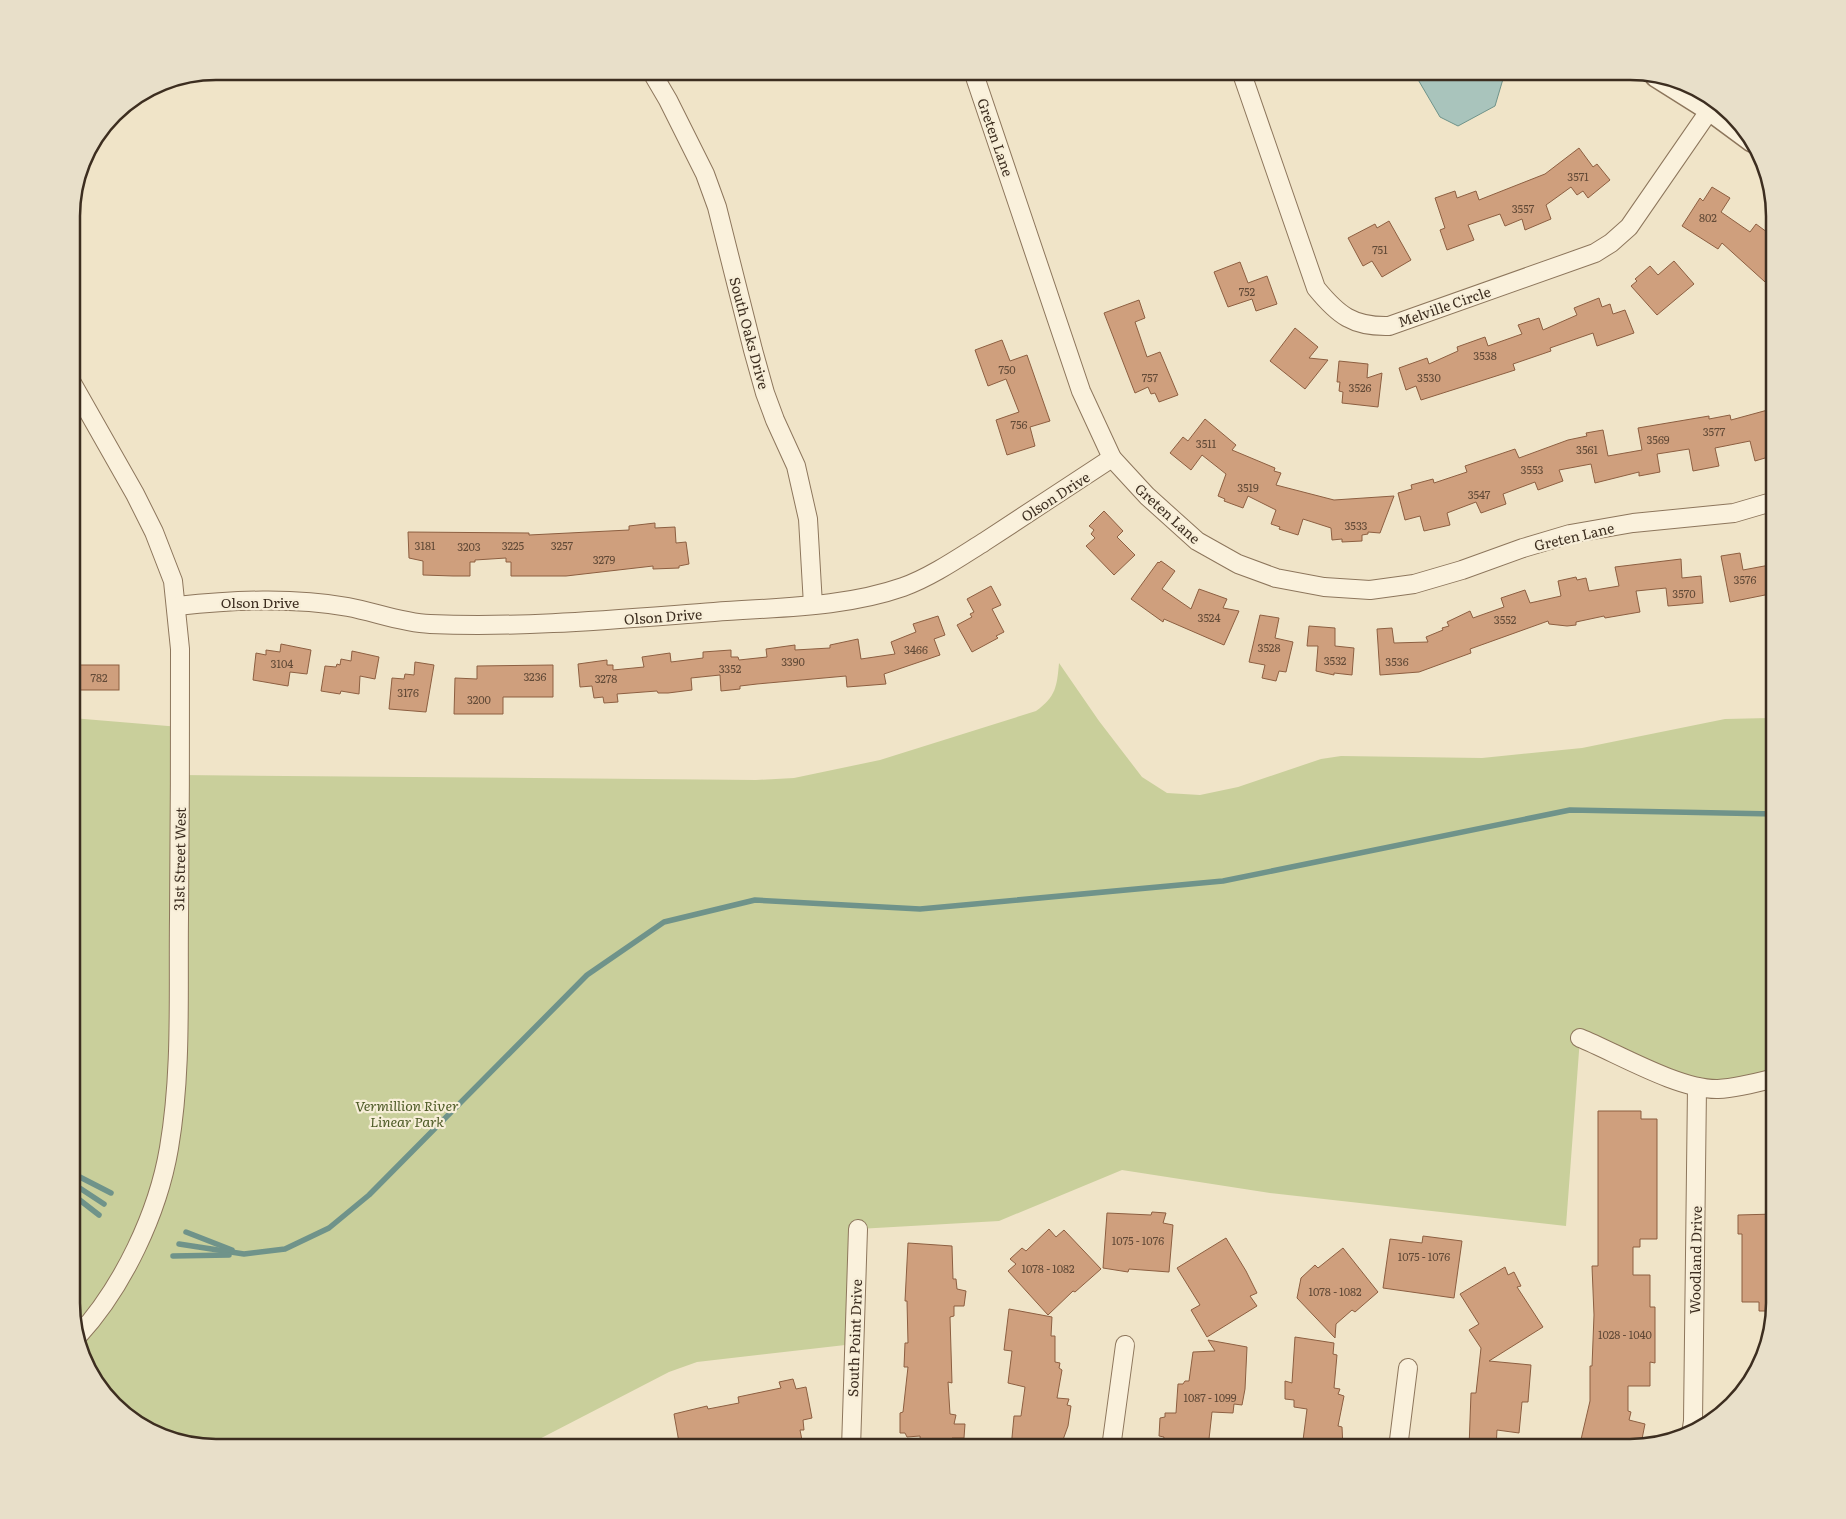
<svg xmlns="http://www.w3.org/2000/svg" width="1846" height="1519" font-family="Literata,serif">
<rect width="100%" height="100%" fill="#f0e4c8"/>
<path fill="#c9cf9b" d="M1059,663L1099,721L1142,777L1167,793L1200,795L1238,787L1321,759L1341,756L1482,758L1582,748L1725,719L1769,718L1775,719V1078L1717,1089L1580,1038L1566,1226L1270,1193L1122,1170L999,1221L858,1229L854,1344L697,1362L669,1372L522,1448H216L169,1440L121,1412L86,1367L72,1312V718L180,727V775L756,780L794,778L880,760L1036,711C1056,697 1057,686 1059,663Z"/>
<path fill="#a9c4bc" stroke="#6f938a" d="M1413,71H1491L1503,79L1495,106L1458,126L1440,117Z"/>
<g fill="none" stroke-linecap="round" stroke-linejoin="round">
<g stroke="#6f938a" stroke-width="5.5">
<path d="M72,1173L111,1193"/>
<path d="M72,1183L104,1204"/>
<path d="M72,1194L99,1215"/>
<path d="M186,1232L232,1250"/>
<path d="M179,1244L244,1254L285,1249L329,1228L369,1195L587,975L664,922L755,900L920,909L1223,881L1570,810L1775,814"/>
<path d="M173,1256L229,1255"/>
</g>
</g>
<g fill="#cf9f7d" stroke="#8d5f41">
<path d="M1579,148L1593,167L1597,164L1610,180L1588,198L1583,191L1577,195L1571,187L1546,205L1551,219L1525,230L1522,219L1505,226L1500,214L1468,225L1474,240L1447,250L1440,230L1445,228L1435,198L1455,191L1457,198L1476,191L1479,200L1545,174Z"/>
<path d="M1712,187L1730,198L1721,212L1750,232L1756,224L1775,238V291L1722,243L1718,249L1682,226L1700,198L1703,201Z"/>
<path d="M1389,221L1411,260L1382,277L1372,261L1363,266L1348,238L1375,224L1377,228Z"/>
<path d="M1674,261L1694,284L1657,315L1631,286L1637,281L1635,279L1650,266L1658,275Z"/>
<path d="M1240,262L1248,283L1267,276L1277,304L1256,311L1252,299L1228,307L1214,272Z"/>
<path d="M1599,298L1602,307L1610,304L1613,314L1625,310L1634,333L1597,346L1593,333L1550,348L1551,351L1513,364L1515,370L1421,400L1416,386L1406,390L1399,368L1427,358L1429,364L1458,351L1457,347L1485,337L1488,346L1522,334L1518,325L1539,318L1543,330L1577,315L1574,308Z"/>
<path d="M1139,300L1145,318L1135,322L1147,357L1160,352L1178,395L1159,402L1155,393L1151,394L1148,387L1135,393L1104,313Z"/>
<path d="M1295,328L1318,347L1309,358L1328,360L1305,389L1270,361Z"/>
<path d="M1002,340L1010,361L1027,355L1050,421L1030,427L1035,446L1007,455L996,420L1019,412L1006,379L988,386L975,350Z"/>
<path d="M1339,361L1368,364L1367,378L1382,373L1378,407L1342,403L1343,392L1339,391L1340,382H1337Z"/>
<path d="M1775,408V455L1755,461L1750,441L1715,448L1719,466L1693,471L1689,449L1657,454L1660,472L1639,476V472L1595,483L1591,464L1559,470L1563,481L1538,490L1535,482L1503,494L1506,504L1481,513L1476,502L1447,513L1450,525L1424,531L1420,516L1405,520L1398,493L1412,489L1411,485L1433,479L1434,483L1467,472L1465,466L1515,449L1519,458L1568,440L1587,436L1586,433L1603,430L1608,456L1642,450L1638,428L1709,416V419L1730,415L1731,420Z"/>
<path d="M1205,419L1236,445L1232,450L1275,468L1274,471L1281,473L1276,485L1334,500L1394,496L1380,533L1368,532V534L1362,535V541L1342,542V539L1332,540L1331,528L1303,519L1298,535L1279,529L1280,527L1271,524L1276,510L1248,496L1243,508L1224,501L1225,499L1218,496L1226,474L1202,455L1191,470L1170,453L1183,437L1188,441Z"/>
<path d="M1104,511L1123,531L1117,537L1135,555L1114,575L1086,546L1095,538L1091,534L1094,530L1089,526Z"/>
<path d="M655,523V528L675,527L676,543L686,542L689,564L679,566V568L653,569V566L566,576H511V562H506V558L475,560V562H470V576H453L423,575V561L409,558L408,532L529,533V535L629,530V526Z"/>
<path d="M1740,553L1743,570L1775,564V593L1730,602L1721,556Z"/>
<path d="M1681,559L1682,578L1701,576L1703,603L1668,606L1666,588L1636,591L1640,612L1605,618L1604,616L1576,622V625L1567,626L1549,624L1548,621L1470,649L1471,653L1419,672L1380,675L1377,629L1392,628L1394,643L1428,642L1426,637L1443,630L1442,628L1449,626L1447,622L1470,611L1473,618L1504,607L1501,598L1525,590L1530,603L1561,596L1558,581L1576,577L1577,580L1586,578L1589,591L1619,586L1615,567Z"/>
<path d="M1161,561L1175,571L1162,589L1191,609L1199,589L1227,599L1223,608L1239,611L1224,645L1164,619L1163,622L1131,599L1158,562L1159,563Z"/>
<path d="M991,586L1001,605L992,609L1004,632L996,636L998,638L972,652L957,625L972,617L970,614L974,612L967,599Z"/>
<path d="M1260,615L1279,618L1275,638L1293,642L1286,672L1279,671L1276,681L1262,678L1265,665L1249,662Z"/>
<path d="M938,616L945,635L934,639L940,655L884,674L886,684L847,687L846,676L757,684L740,686V689L721,691L720,675L691,678L692,690L668,693H658L657,691L617,694L618,702L604,703L603,697L594,698L592,686L580,687L578,664L607,660V665H613V670L644,667L642,657L670,653L671,662L703,658V652L731,650V657H738L739,660L767,657L766,649L795,645V650L830,648V645L858,639L861,659L895,654L891,642L916,632L913,624Z"/>
<path d="M1309,626L1335,628V646L1354,648L1352,675L1334,673V675L1316,671L1318,646H1307Z"/>
<path d="M281,644L311,650L307,674L290,672L288,686L253,680L256,653L266,655V650L280,652Z"/>
<path d="M352,651L379,657L375,679L360,676L359,694L341,691L340,694L321,691L325,666L336,667L337,664L340,665L341,659L351,661Z"/>
<path d="M415,662L434,665L426,712L389,709L392,678L404,679L405,674L414,675Z"/>
<rect x="78" y="665" width="41" height="25"/>
<path d="M553,665V697H503V714H454L455,678L477,679V666Z"/>
<path d="M1598,1111H1641V1119H1657V1239H1640V1247H1633V1275H1650V1307H1655V1363L1650,1362V1386H1628V1411L1631,1412L1629,1420L1645,1424L1641,1444L1628,1441L1626,1448H1579L1590,1401V1366H1592L1594,1315L1592,1266H1598Z"/>
<path d="M1152,1212L1166,1213L1163,1223L1173,1225L1169,1272L1129,1269L1128,1272L1103,1268L1107,1213L1151,1215Z"/>
<path d="M1775,1214V1303L1773,1311H1759V1302H1742V1234H1738V1215Z"/>
<path d="M1049,1229L1056,1237L1064,1230L1101,1269L1075,1292L1073,1291L1048,1315L1008,1271L1016,1264L1010,1259L1022,1248L1026,1251Z"/>
<path d="M1423,1236L1462,1241L1454,1298L1383,1288L1390,1239L1422,1243Z"/>
<path d="M1226,1238L1246,1271L1257,1293L1250,1296L1257,1306L1207,1337L1191,1310L1200,1305L1177,1268Z"/>
<path d="M908,1243L952,1246L953,1279H956L957,1289L966,1291L964,1306H954V1316L950,1317L952,1383L948,1382L950,1414L956,1415L954,1424H965L964,1438H952L949,1448H921L920,1436L907,1437L905,1433H900V1413L903,1412L908,1367H904L905,1343H908L907,1301H905Z"/>
<path d="M1343,1248L1378,1292L1355,1312L1352,1310L1336,1324L1335,1338L1297,1298L1301,1278L1315,1265L1318,1268Z"/>
<path d="M1505,1267L1508,1275L1514,1272L1521,1286L1517,1287L1543,1327L1489,1361L1531,1365L1528,1402H1522L1519,1433L1497,1430L1496,1448H1469L1471,1393H1476L1481,1348L1469,1330L1479,1324L1460,1294Z"/>
<path d="M1009,1309L1052,1317L1051,1336H1055V1362L1060,1363L1059,1368L1062,1370L1057,1398L1069,1399L1067,1405L1071,1406L1068,1426L1060,1448H1011L1014,1416H1021L1025,1387L1008,1383L1012,1351L1004,1350Z"/>
<path d="M1295,1337L1334,1343L1333,1354L1337,1355L1334,1388L1340,1389L1338,1394L1344,1396L1338,1426L1342,1427L1343,1448H1302L1307,1409L1294,1407V1400L1285,1399V1381L1292,1383Z"/>
<path d="M1208,1340L1247,1347L1245,1389L1242,1405L1234,1404L1233,1413L1212,1412L1208,1448H1162L1164,1437L1159,1436L1160,1418L1165,1417V1413H1176L1178,1384H1183L1185,1381H1189L1193,1352L1215,1351Z"/>
<path d="M793,1379L796,1389L806,1387L812,1418L803,1420L804,1430H800L802,1440L785,1444L784,1439L764,1443L763,1440L735,1445V1448H680L674,1414L707,1406L708,1409L739,1403L738,1397L781,1388L779,1382Z"/>
</g>
<g fill="none" stroke-linecap="round" stroke-linejoin="round">
<defs>
<g id="minor">
<path d="M651,71L668,100L705,174L717,207L753,350L765,393L775,420L796,466L808,519L813,605"/>
<path d="M973,71L1081,391L1112,458L1147,496L1197,541L1238,564L1276,578L1324,587L1370,590L1414,584L1462,570L1523,548L1570,534L1633,523L1734,513L1775,501"/>
<path d="M1241,71L1316,288C1338,315 1353,327 1389,326L1595,253L1611,243L1629,227L1716,101"/>
<path d="M72,383L135,494L154,532L173,581L180,649C180,739 180,828 179,918C178,994 182,1072 169,1148C158,1213 123,1287 78,1336"/>
<path d="M177,606C234,600 292,597 348,607C375,612 402,623 430,624C525,628 619,619 714,612C777,607 843,608 903,587C931,577 960,557 984,542C1027,514 1069,486 1112,458"/>
<path d="M1580,1038C1617,1053 1679,1090 1718,1089C1737,1088 1756,1083 1775,1078"/>
<path d="M1691,1434L1693,1421L1697,1087"/>
<path d="M851,1448L858,1229"/>
<path d="M1111,1448L1125,1345"/>
<path d="M1398,1448L1408,1368"/>
</g>
<path id="tertiary" d="M1656,76L1710,110L1752,141"/>
</defs>
<use href="#minor" stroke="#8d765c" stroke-width="20"/>
<use href="#tertiary" stroke="#8d765c" stroke-width="24"/>
<use href="#minor" stroke="#faf1dc" stroke-width="18"/>
<use href="#tertiary" stroke="#faf1dc" stroke-width="21"/>
</g>
<g text-anchor="middle" dominant-baseline="central" stroke-width="4.5" stroke-linejoin="round" paint-order="stroke">
<g font-size="11" fill="#624a37">
<text x="1578" y="176">3571</text>
<text x="1523" y="208">3557</text>
<text x="1708" y="217">802</text>
<text x="1380" y="249">751</text>
<text x="1247" y="291">752</text>
<text x="1485" y="355">3538</text>
<text x="1007" y="369">750</text>
<text x="1150" y="377">757</text>
<text x="1429" y="377">3530</text>
<text x="1360" y="387">3526</text>
<text x="1019" y="424">756</text>
<text x="1714" y="431">3577</text>
<text x="1658" y="439">3569</text>
<text x="1206" y="443">3511</text>
<text x="1587" y="449">3561</text>
<text x="1532" y="469">3553</text>
<text x="1248" y="487">3519</text>
<text x="1479" y="494">3547</text>
<text x="1356" y="525">3533</text>
<text x="425" y="545">3181</text>
<text x="513" y="545">3225</text>
<text x="562" y="545">3257</text>
<text x="469" y="546">3203</text>
<text x="604" y="559">3279</text>
<text x="1745" y="579">3576</text>
<text x="1684" y="593">3570</text>
<text x="1209" y="617">3524</text>
<text x="1505" y="619">3552</text>
<text x="1269" y="647">3528</text>
<text x="916" y="649">3466</text>
<text x="1335" y="660">3532</text>
<text x="793" y="661">3390</text>
<text x="1397" y="661">3536</text>
<text x="282" y="663">3104</text>
<text x="730" y="668">3352</text>
<text x="535" y="676">3236</text>
<text x="99" y="677">782</text>
<text x="606" y="678">3278</text>
<text x="408" y="692">3176</text>
<text x="479" y="699">3200</text>
<text x="1138" y="1240">1075 - 1076</text>
<text x="1424" y="1256">1075 - 1076</text>
<text x="1048" y="1268">1078 - 1082</text>
<text x="1335" y="1291">1078 - 1082</text>
<text x="1625" y="1334">1028 - 1040</text>
<text x="1210" y="1397">1087 - 1099</text>
</g>
<g font-size="14" fill="#3d2e20" stroke="#f7eed8">
<text transform="translate(996 137) rotate(71)">Greten Lane</text>
<text transform="translate(1444 306) rotate(-19)">Melville Circle</text>
<text transform="translate(750 333) rotate(75)">South Oaks Drive</text>
<text transform="translate(1055 496) rotate(-33)">Olson Drive</text>
<text transform="translate(1168 513) rotate(42)">Greten Lane</text>
<text transform="translate(1574 536) rotate(-13)">Greten Lane</text>
<text x="260" y="602">Olson Drive</text>
<text transform="translate(663 616) rotate(-4)">Olson Drive</text>
<text transform="translate(179 859) rotate(-89)">31st Street West</text>
<text transform="translate(1695 1260) rotate(-89)">Woodland Drive</text>
<text transform="translate(854 1338) rotate(-88)">South Point Drive</text>
</g>
<g font-size="14" font-style="italic" fill="#4d5a26" stroke="#f7eed8">
<text x="407" y="1105">Vermillion River<tspan x="407" dy="16">Linear Park</tspan></text>
</g>
</g>
<path d="M0 0H1846V1519H0ZM216 80H1630A136 136 0 0 1 1766 216V1303A136 136 0 0 1 1630 1439H216A136 136 0 0 1 80 1303V216A136 136 0 0 1 216 80Z" fill="#e8dfc9" fill-rule="evenodd"/>
<path fill="none" stroke="#3d2e20" stroke-width="2.5" d="M216 80H1630A136 136 0 0 1 1766 216V1303A136 136 0 0 1 1630 1439H216A136 136 0 0 1 80 1303V216A136 136 0 0 1 216 80Z"/>
</svg>
